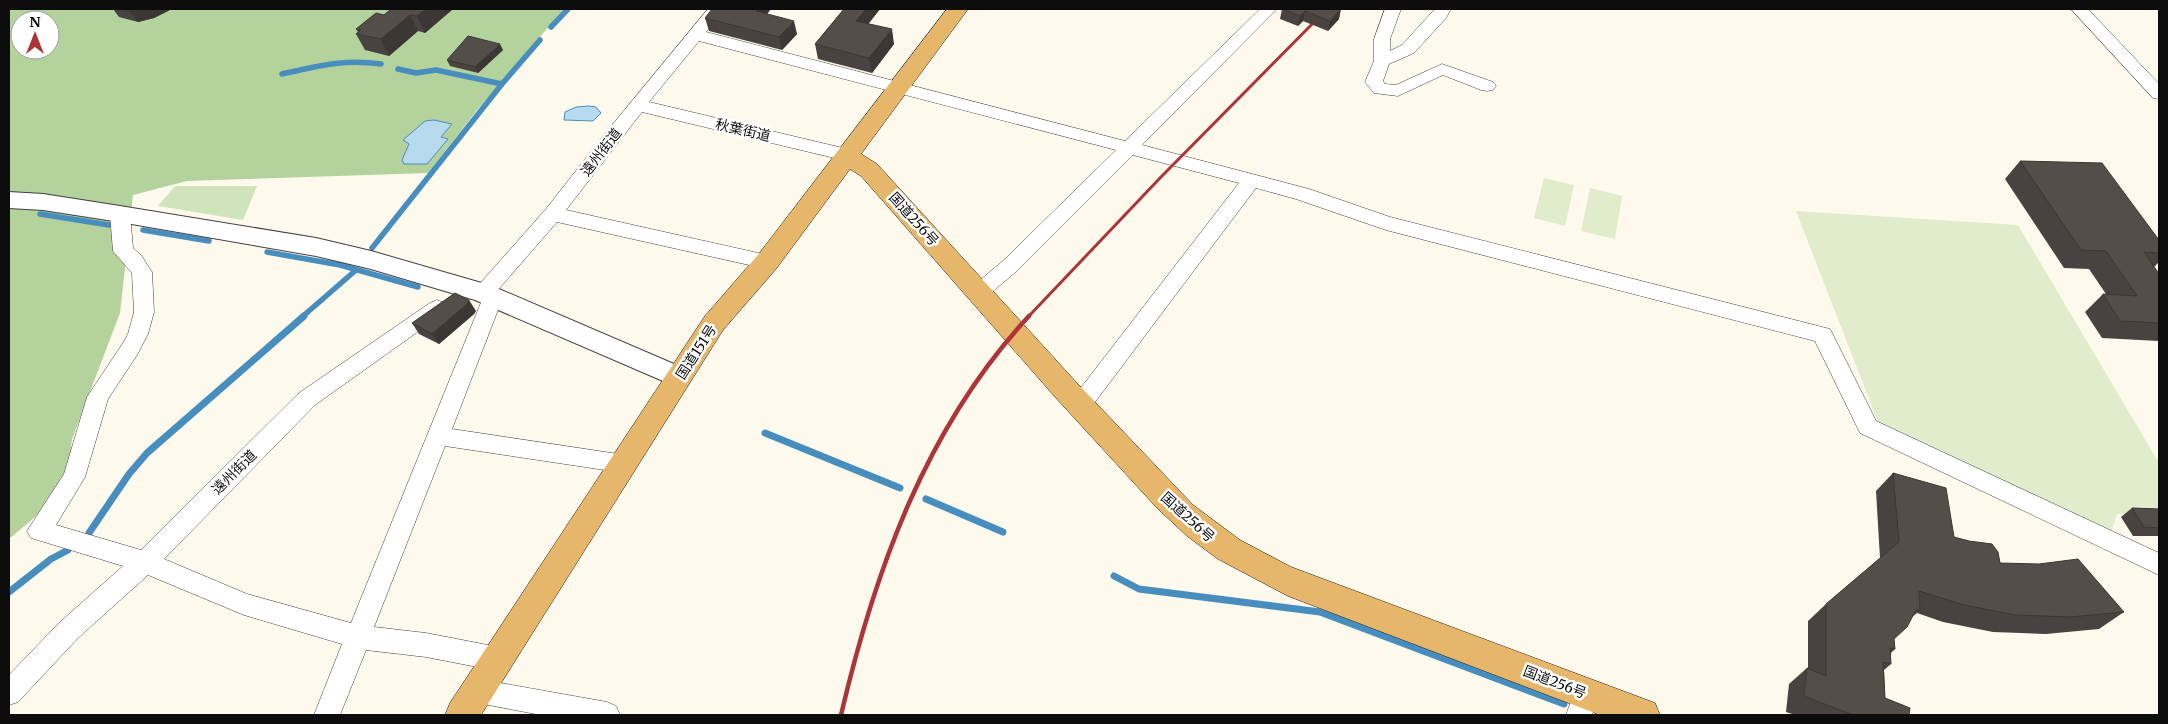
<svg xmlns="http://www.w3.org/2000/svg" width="2168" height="724" font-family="Merriweather,'Noto Sans JP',serif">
<rect width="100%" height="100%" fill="#fdfaed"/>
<path fill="#d0e4bb" d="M175,186H257L243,220L158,206Z"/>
<path fill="#b4d39c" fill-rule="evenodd" d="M9,9H564L477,110L428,173L187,181L133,195L120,313L72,439L67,479L35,517L9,539ZM20,20H50V50H20Z"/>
<g fill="#e1eccc">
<path d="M1544,178L1574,185L1565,226L1534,218Z"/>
<path d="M1590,188L1622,196L1615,239L1581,231Z"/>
<path d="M1796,211L2018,225L2159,463V517L2117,514L2111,533L1878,422Z"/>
</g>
<g fill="#b8daef" stroke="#478ebe">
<path d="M589,106L596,107L601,113L593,121L564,120L565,112L576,107Z"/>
<path d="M434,120L452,124L441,137L448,139L427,164H404L402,160L409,144L403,140L425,121Z"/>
</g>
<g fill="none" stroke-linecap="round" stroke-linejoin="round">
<g stroke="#478ebe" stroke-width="5.5">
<path d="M551,27L568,9"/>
<path d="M398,69L416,73L436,70L502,84"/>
<path d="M282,74C320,66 342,59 381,64"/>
<path d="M40,214L109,225"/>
<path d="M143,230L209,241"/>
<path d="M372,248L502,84L540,40"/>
<path d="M267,252L340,265L418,287"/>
<path d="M302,317L356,270"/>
</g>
<g stroke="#478ebe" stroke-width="7">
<path d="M765,433L900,488"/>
<path d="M926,499L1003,532"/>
<path d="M89,533L129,474L147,453L304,316"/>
<path d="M1114,576L1139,589L1320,612L1564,704"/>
<path d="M9,592L51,559L68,550"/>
</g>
<defs>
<g id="minor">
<path d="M708,9H724L706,32L1125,141L1260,9H1277L1142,145L1309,189L1390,217L1830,329L1876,421L2159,553V575L1860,433L1815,341L1386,230L1296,199L1256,188L1089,410L1081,413L1073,410L1070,404L1073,398L1239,183L1133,155L1018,270L986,297L979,299L972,297L969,292L972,287L1004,260L1116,150L699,41L649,102L847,149L853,151L856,155L853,159L847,161L642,112L566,210L767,255L774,257L777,262L774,267L767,269L557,222L497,291L500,292L503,297L452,429L625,455L633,457L636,464L633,471L625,473L445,446L374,627L426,633L498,647L507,651L511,659L507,667L498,671L426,657L366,650L340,715H314L342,644L244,615L148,575L78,638L18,702L9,705V675L60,622L123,566L31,538L27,531L64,474L87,397L123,343L128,334L134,312L132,273L113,251L110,214L113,209L120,207L127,209L130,214L133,248L141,255L152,272L154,312L148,334L137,355L108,399L85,477L56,525L141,550L299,393L430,303L437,300L444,303L447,308L444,313L315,405L164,559L247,594L351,623L482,300L476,298L473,293L476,288L546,209L603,136Z"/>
<path d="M1385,9H1401L1390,39V51L1402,45L1435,9H1451L1446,18L1414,53L1389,64L1383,81L1385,84L1396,85L1442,64L1493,82L1496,86L1493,90L1487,91L1481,90L1443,75L1398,96L1374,93L1365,82L1374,61V39Z"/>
<path d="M2071,9H2088L2159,84V99L2153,98Z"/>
<path d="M478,679L607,702L616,706L620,715H541L478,703L469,700L465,691L469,682Z"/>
<path d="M1586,682L1595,685L1599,694L1592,715H1566L1577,685Z"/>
</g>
<path id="tertiary" d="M9,192L43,194L120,206L316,238L371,251L492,286L688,370L692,377L688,384L679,387L670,384L475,300L371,269L316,256L120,222L43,210L9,208Z"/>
<path id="trunk" d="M947,9H968L861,154L877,164L1076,382L1193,505L1240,540L1291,567L1655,703L1660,715H1600L1288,596L1218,559L1187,536L1157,508L1056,398L861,176L850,169L776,269L723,330L481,715H445L450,703L705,316L758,255Z"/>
</defs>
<use href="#minor" stroke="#3f3f3f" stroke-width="1"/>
<use href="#tertiary" stroke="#3f3f3f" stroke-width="2"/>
<use href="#trunk" stroke="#1d1d1d" stroke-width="1"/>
<use href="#minor" fill="#fff" fill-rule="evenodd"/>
<use href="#tertiary" fill="#fff" fill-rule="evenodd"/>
<use href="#trunk" fill="#e6b66a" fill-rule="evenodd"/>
<path stroke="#ad3439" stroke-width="3" d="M1028,317L1160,178L1327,9"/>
<path stroke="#ad3439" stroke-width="4.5" d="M841,715C875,570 926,427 1029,316"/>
</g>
<g fill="#484340">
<path d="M113,9H171L168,11L154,18L138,22L119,17Z"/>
<path d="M453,9L425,33L418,31L389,56L365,50L356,34L358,32L356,29L384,15Z"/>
<path d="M844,9H880L868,24L894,44L872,73L818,59L815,44Z"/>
<path d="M1282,9H1340L1339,19L1328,31L1303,21L1298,26L1280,19Z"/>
<path d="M767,14L797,34L782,50L709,31L705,18Z"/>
<path d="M503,50L478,73L450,66L447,60Z"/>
<path d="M2020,161L2159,240V262L2154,267L2159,274V341L2102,338L2085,312L2103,294H2106L2089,269L2064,268L2005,179Z"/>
<path d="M476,311L474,314L439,344L419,334L412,323Z"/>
<path d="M1893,473L1954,537L2000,563L2124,612L2099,629L2046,634L1993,632L1943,622L1917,613L1912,617L1894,639L1895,649L1891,653V664L1884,670L1885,698L1909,715H1795L1786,712L1789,684L1807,668L1808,669V621L1826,604L1880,558L1876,491Z"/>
<path d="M2132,508L2159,509V536H2133L2121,517Z"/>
</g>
<g fill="#3b3734">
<path d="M139,9H171L168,11L154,18L138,22L129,11Z"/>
<path d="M426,9H453L425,33L417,16Z"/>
<path d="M758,9H771L759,25L756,11Z"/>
<path d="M866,9H880L859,36L856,21Z"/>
<path d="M1341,9L1339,19L1328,31L1330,21Z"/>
<path d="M1305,11L1303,21L1298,26L1300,16Z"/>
<path d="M410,15L418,31L389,56L381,39Z"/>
<path d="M794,21L797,34L782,50L779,37Z"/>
<path d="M892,29L894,44L872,73L869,58Z"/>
<path d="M500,44L503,50L478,73L475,67Z"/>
<path d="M469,300L476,311L474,314L439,344L432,334Z"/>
</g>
<g fill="#544e4a" stroke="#3b3734">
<path d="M123,9H139L129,11Z"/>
<path d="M391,9H426L417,16L410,15L381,39L356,34L361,30L356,29L376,13L384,15Z"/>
<path d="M712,9H758L756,11L794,21L779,37L705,18Z"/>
<path d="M844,9H866L856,21L892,29L869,58L815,44Z"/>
<path d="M1282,9H1341L1330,21L1305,11L1300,16Z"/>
<path d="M468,36L500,44L475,67L447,60Z"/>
<path d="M2020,161L2102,163L2159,240V253L2144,252L2159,274V323L2120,321L2103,294L2137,296L2106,251L2081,250Z"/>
<path d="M455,293L469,300L468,303L432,334L412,323Z"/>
<path d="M1893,473L1946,488L1954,537L1969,541L1992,544L1998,552L2000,563L2039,564L2078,559L2124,612L2070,617L2015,615L1964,605L1919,591L1920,610H1916L1907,627L1894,639L1895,649L1890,648L1891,664L1883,662L1885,698L1910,708L1909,715H1853L1804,696L1807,668L1826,676V604L1899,542Z"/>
<path d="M2132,508L2159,509V528L2144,527Z"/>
</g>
<g text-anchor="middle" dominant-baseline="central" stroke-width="5" stroke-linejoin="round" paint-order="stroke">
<g font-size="14" fill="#0c0c0c" stroke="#fff">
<text transform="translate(743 130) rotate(13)">秋葉街道</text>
<text transform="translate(601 152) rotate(-52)">遠州街道</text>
<text transform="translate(914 219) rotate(48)">国道256号</text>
<text transform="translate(696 352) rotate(-57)">国道151号</text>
<text transform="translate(234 472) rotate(-45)">遠州街道</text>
<text transform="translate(1188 517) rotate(42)">国道256号</text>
<text transform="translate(1555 682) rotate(21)">国道256号</text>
</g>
</g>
<rect width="2168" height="724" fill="none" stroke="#0c0c0c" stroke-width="20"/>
<g transform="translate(35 35)"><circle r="24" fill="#ffffff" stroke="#9e9e9e"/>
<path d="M0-4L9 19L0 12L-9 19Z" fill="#ad3439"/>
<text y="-8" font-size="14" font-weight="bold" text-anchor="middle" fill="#0c0c0c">N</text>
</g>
</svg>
